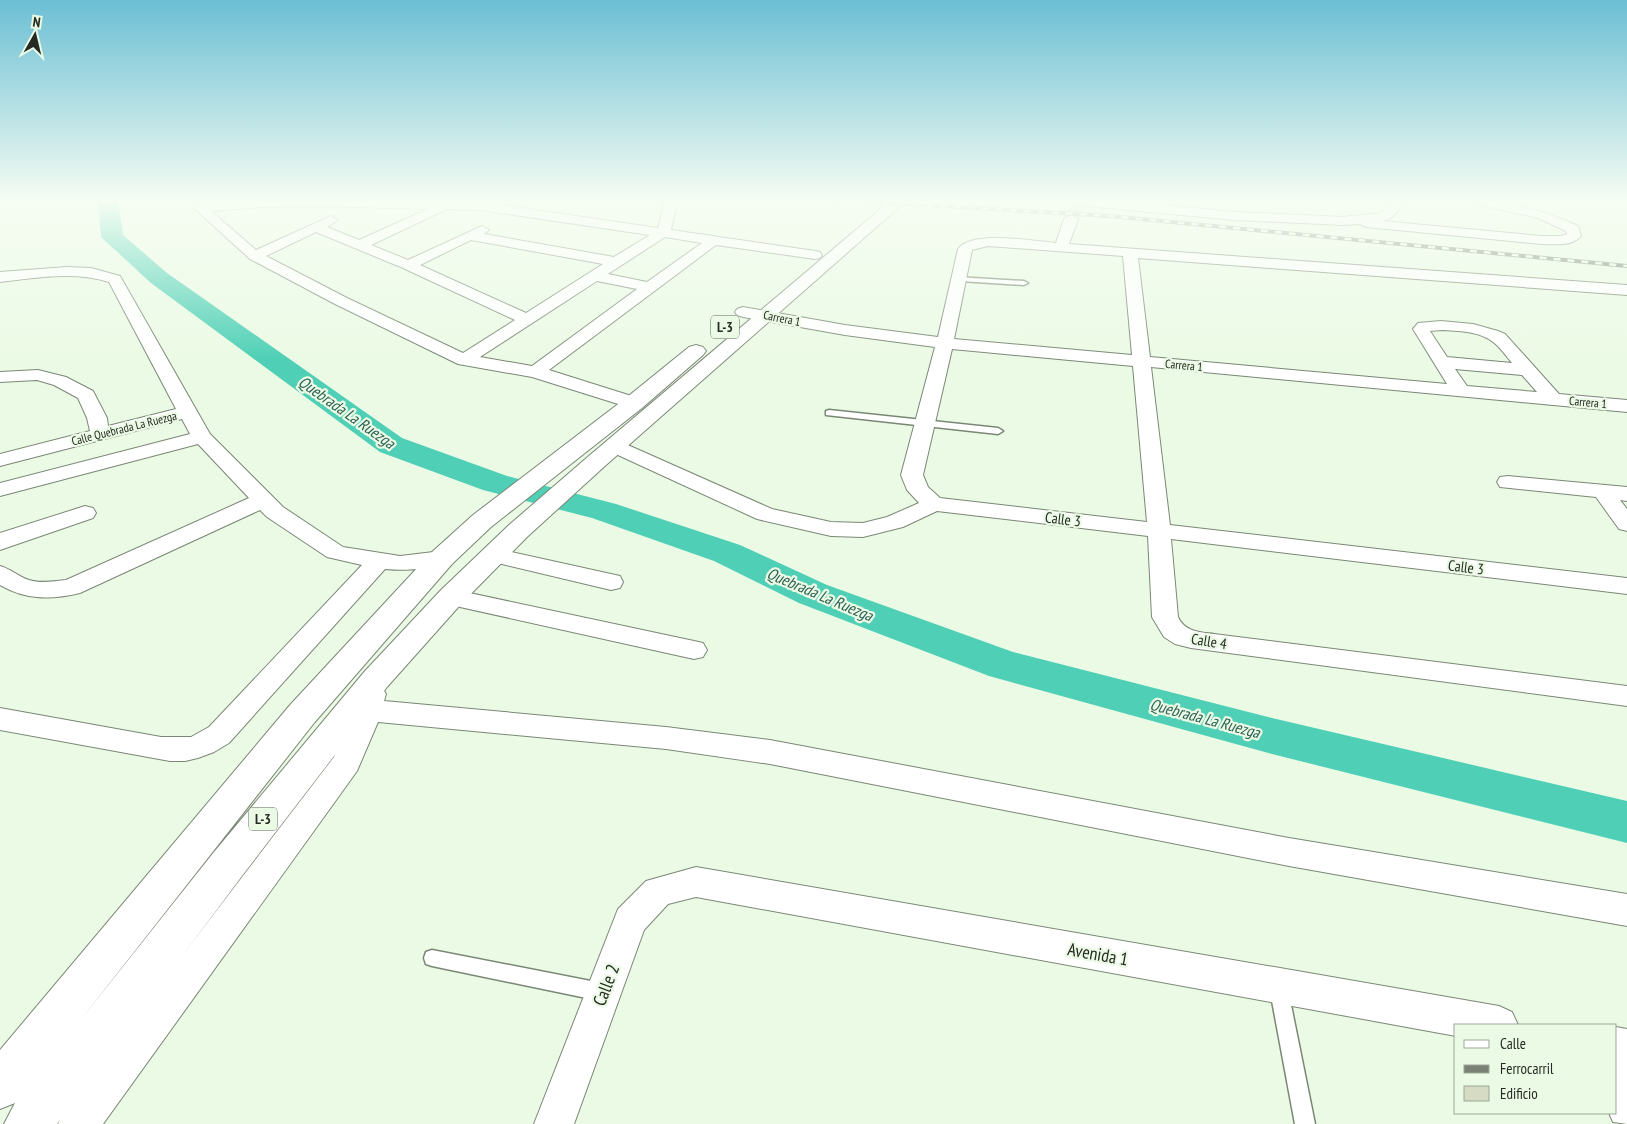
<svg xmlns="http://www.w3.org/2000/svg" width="1627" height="1124" font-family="'PT Sans Narrow',sans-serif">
<rect width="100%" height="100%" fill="#ebfae5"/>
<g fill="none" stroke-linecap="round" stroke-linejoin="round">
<path fill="#4fd0b6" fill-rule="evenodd" d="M98,201H118L123,235L167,273L402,438L507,476L616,504L740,545L827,585L1013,652L1272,718L1627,801V843L1272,754L989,676L799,603L714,561L592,518L483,490L380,452L151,283L101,237Z"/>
</g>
<path fill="#d6dbc3" stroke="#8c907b" d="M794,201H846L844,204Z"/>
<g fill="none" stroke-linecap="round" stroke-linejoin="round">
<path stroke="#c3d0be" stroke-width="14" stroke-dasharray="14 7" stroke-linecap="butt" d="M1071,219L1076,208"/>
<defs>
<g id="service">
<path d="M957,277L1024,281L1028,283L1024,285L960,281L956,279Z"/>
<path d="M829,410L998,428L1003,431L998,434L826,415V411Z"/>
<path d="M432,950L601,983L607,986L610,992L607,998L601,1001L432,966L426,964L424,958L426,952Z"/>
<path d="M1279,981L1285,984L1288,990L1315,1124H1295L1270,990L1273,984Z"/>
</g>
<g id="minor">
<path d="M236,201L480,202L658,228L665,201H677L671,230L815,251L820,252L822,255L820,258L815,259L716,245L549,370L641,399L643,403L641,407L634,409L532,377L458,364L335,304L250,259L194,208L200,204ZM321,206L428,209L359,240L327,227L338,220L331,216L256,250L211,211L261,207ZM447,209L480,210L650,235L614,257L484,234L489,230L482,226L408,260L371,245ZM316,232L403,268L515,320L463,353L347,298L266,256ZM665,237L702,243L647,282L608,274ZM471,240L603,264L526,313L420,265ZM597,281L637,289L532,366L480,357Z"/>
<path d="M1070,201H1119L1235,212L1343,217L1381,213L1393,201H1407L1390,219L1382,221L1541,236H1561L1567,234L1566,231L1538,218L1476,204L1474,201C1511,201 1544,211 1578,226L1581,236C1572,247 1554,244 1541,244L1366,227L1360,224L1343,225L1235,220L1076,205Z"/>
<path d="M1071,215L1078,219L1069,244L1627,285V295L1138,258L1150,357L1447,384L1413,329L1418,323L1441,321L1473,324L1498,331L1505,334L1559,394L1627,400V412L1151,367L1170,525L1627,578V594L1171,539L1178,617C1185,632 1200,632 1214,634L1627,686V706L1191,648L1175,644L1164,637L1152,617L1148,536L937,511L903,527L863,537L831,536L757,519L607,450L604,446L607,442L614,440L621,442L772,509L831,522L863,523L887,517L919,503L907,490L901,475L935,347L845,335L743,317L737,315L735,312L737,309L743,307L845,325L938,337L958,249C972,230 1033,241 1056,243L1064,219ZM988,246L1123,256L1132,355L954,339L972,250ZM1441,330C1457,331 1480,331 1493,342C1500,347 1506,356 1512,363L1447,357L1430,331ZM952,349L1133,366L1147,522L940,498L928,487L923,475ZM1455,369L1522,375L1537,392L1467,386Z"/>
<path d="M67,267L91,268L120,276L210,434L283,507L343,547L400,556L442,551L450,553L454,558L450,563C430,569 406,571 385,569L229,743L214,752L198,758L185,761H170L0,730V708L161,737H191L209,727L362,565L327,557L267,517L260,510L80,593C51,600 26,600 0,585V566C11,569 19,577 29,580C41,584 55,581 66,580L249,498L198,444L0,496V483L190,434L182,419L0,466V454L90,431L87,418L78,398L54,385L37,380L0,382V372L38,370L66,377L93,391L107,418L108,426L176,409L109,282C73,271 37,278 0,282V272Z"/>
<path d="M1508,476L1627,487V501L1620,500L1627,509V531L1619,529L1596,497L1500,487L1497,482L1500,477Z"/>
<path d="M85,506L93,508L96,513L93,518L0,550V533Z"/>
<path d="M493,548L611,574L620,576L623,582L620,588L611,590L485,560L481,555L485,550Z"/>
<path d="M451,589L694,641L703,643L707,650L703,657L694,659L442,603L439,597L442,591Z"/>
<path d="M372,684L382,687L386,694L384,701L666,727L770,740L1289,838L1627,894V926L1289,866L770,764L666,749L378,722L357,771L103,1124H58L64,1110L334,757L362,687Z"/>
<path d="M696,867L1499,1006L1512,1012L1518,1025H1456V1036L696,897L668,904L644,930L574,1124H534L618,909L646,881Z"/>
<path d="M1616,1027L1627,1029V1124L1613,1122L1609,1113H1616Z"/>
</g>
<path id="primary" d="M890,201H906L606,465L527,537L461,604L387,687L242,876L57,1124H4L15,1103L0,1109V1050L290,705L432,552L473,515L626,398L689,347L696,345L703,347L706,351L703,355L642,408L491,527L452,564L314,723L79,1022L214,852L365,671L441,590L509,525L590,455Z"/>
</defs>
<use href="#service" stroke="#7a8775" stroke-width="3"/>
<use href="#minor" stroke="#7a8775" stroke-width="2"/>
<use href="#primary" stroke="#7a8775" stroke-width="2"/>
<use href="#service" fill="#fff" fill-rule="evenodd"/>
<use href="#minor" fill="#fff" fill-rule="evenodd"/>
<use href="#primary" fill="#fff" fill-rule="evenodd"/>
<defs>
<path id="rail" d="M856,201L1110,216L1627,266"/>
</defs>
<use href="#rail" stroke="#798274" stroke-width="4"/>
<use href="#rail" stroke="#ebfae5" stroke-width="2.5" stroke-dasharray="7" stroke-linecap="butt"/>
</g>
<linearGradient id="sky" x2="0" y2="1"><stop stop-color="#6bbfd4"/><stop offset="0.56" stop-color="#f6fdf3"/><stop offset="1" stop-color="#f6fdf3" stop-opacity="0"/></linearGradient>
<rect width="1627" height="359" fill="url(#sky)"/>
<g text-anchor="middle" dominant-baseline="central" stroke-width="4.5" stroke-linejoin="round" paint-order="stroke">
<g font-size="12" fill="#252a22" stroke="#ebfae5">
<text transform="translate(782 318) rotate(11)">Carrera 1</text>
<text transform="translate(1184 365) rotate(5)">Carrera 1</text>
<text transform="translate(1588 402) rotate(5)">Carrera 1</text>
<text transform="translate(124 428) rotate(-14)">Calle Quebrada La Ruezga</text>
</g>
<g fill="#ebfae5" stroke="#60685c" stroke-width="1">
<rect x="711" y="315.5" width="28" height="23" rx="4"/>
<rect x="249" y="807.5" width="28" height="23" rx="4"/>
</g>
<g font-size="14" font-weight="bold" fill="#252a22">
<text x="725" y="327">L-3</text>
<text x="263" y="819">L-3</text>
</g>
<g font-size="15" fill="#252a22" stroke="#ebfae5">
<text transform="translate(1063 519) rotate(7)">Calle 3</text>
<text transform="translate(1466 567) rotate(7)">Calle 3</text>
<text transform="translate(1209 641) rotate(9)">Calle 4</text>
</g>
<g font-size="16" font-style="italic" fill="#2b6054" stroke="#ebfae5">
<text transform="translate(347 412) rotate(35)">Quebrada La Ruezga</text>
<text transform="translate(820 594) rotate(23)">Quebrada La Ruezga</text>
<text transform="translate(1205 718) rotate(15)">Quebrada La Ruezga</text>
</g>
<g font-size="18" fill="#252a22" stroke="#ebfae5">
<text transform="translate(1098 954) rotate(10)">Avenida 1</text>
<text transform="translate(606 985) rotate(-69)">Calle 2</text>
</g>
</g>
<rect x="1454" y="1024" width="162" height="90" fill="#ebfae5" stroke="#9ca797"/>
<rect x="1464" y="1040" width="25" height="8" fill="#ffffff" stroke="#9ca797"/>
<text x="1500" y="1049" font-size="15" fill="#252a22">Calle</text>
<rect x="1464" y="1065" width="25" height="8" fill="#798274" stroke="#9ca797"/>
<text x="1500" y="1074" font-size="15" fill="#252a22">Ferrocarril</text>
<rect x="1464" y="1086" width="25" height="15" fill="#d6dbc3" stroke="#9ca797"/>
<text x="1500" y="1099" font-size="15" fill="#252a22">Edificio</text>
<g transform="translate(35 35) rotate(8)" stroke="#ebfae5" stroke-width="4" paint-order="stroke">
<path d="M0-4L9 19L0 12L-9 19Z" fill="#252a22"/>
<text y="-8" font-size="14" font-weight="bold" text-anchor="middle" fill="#252a22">N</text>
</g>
</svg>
